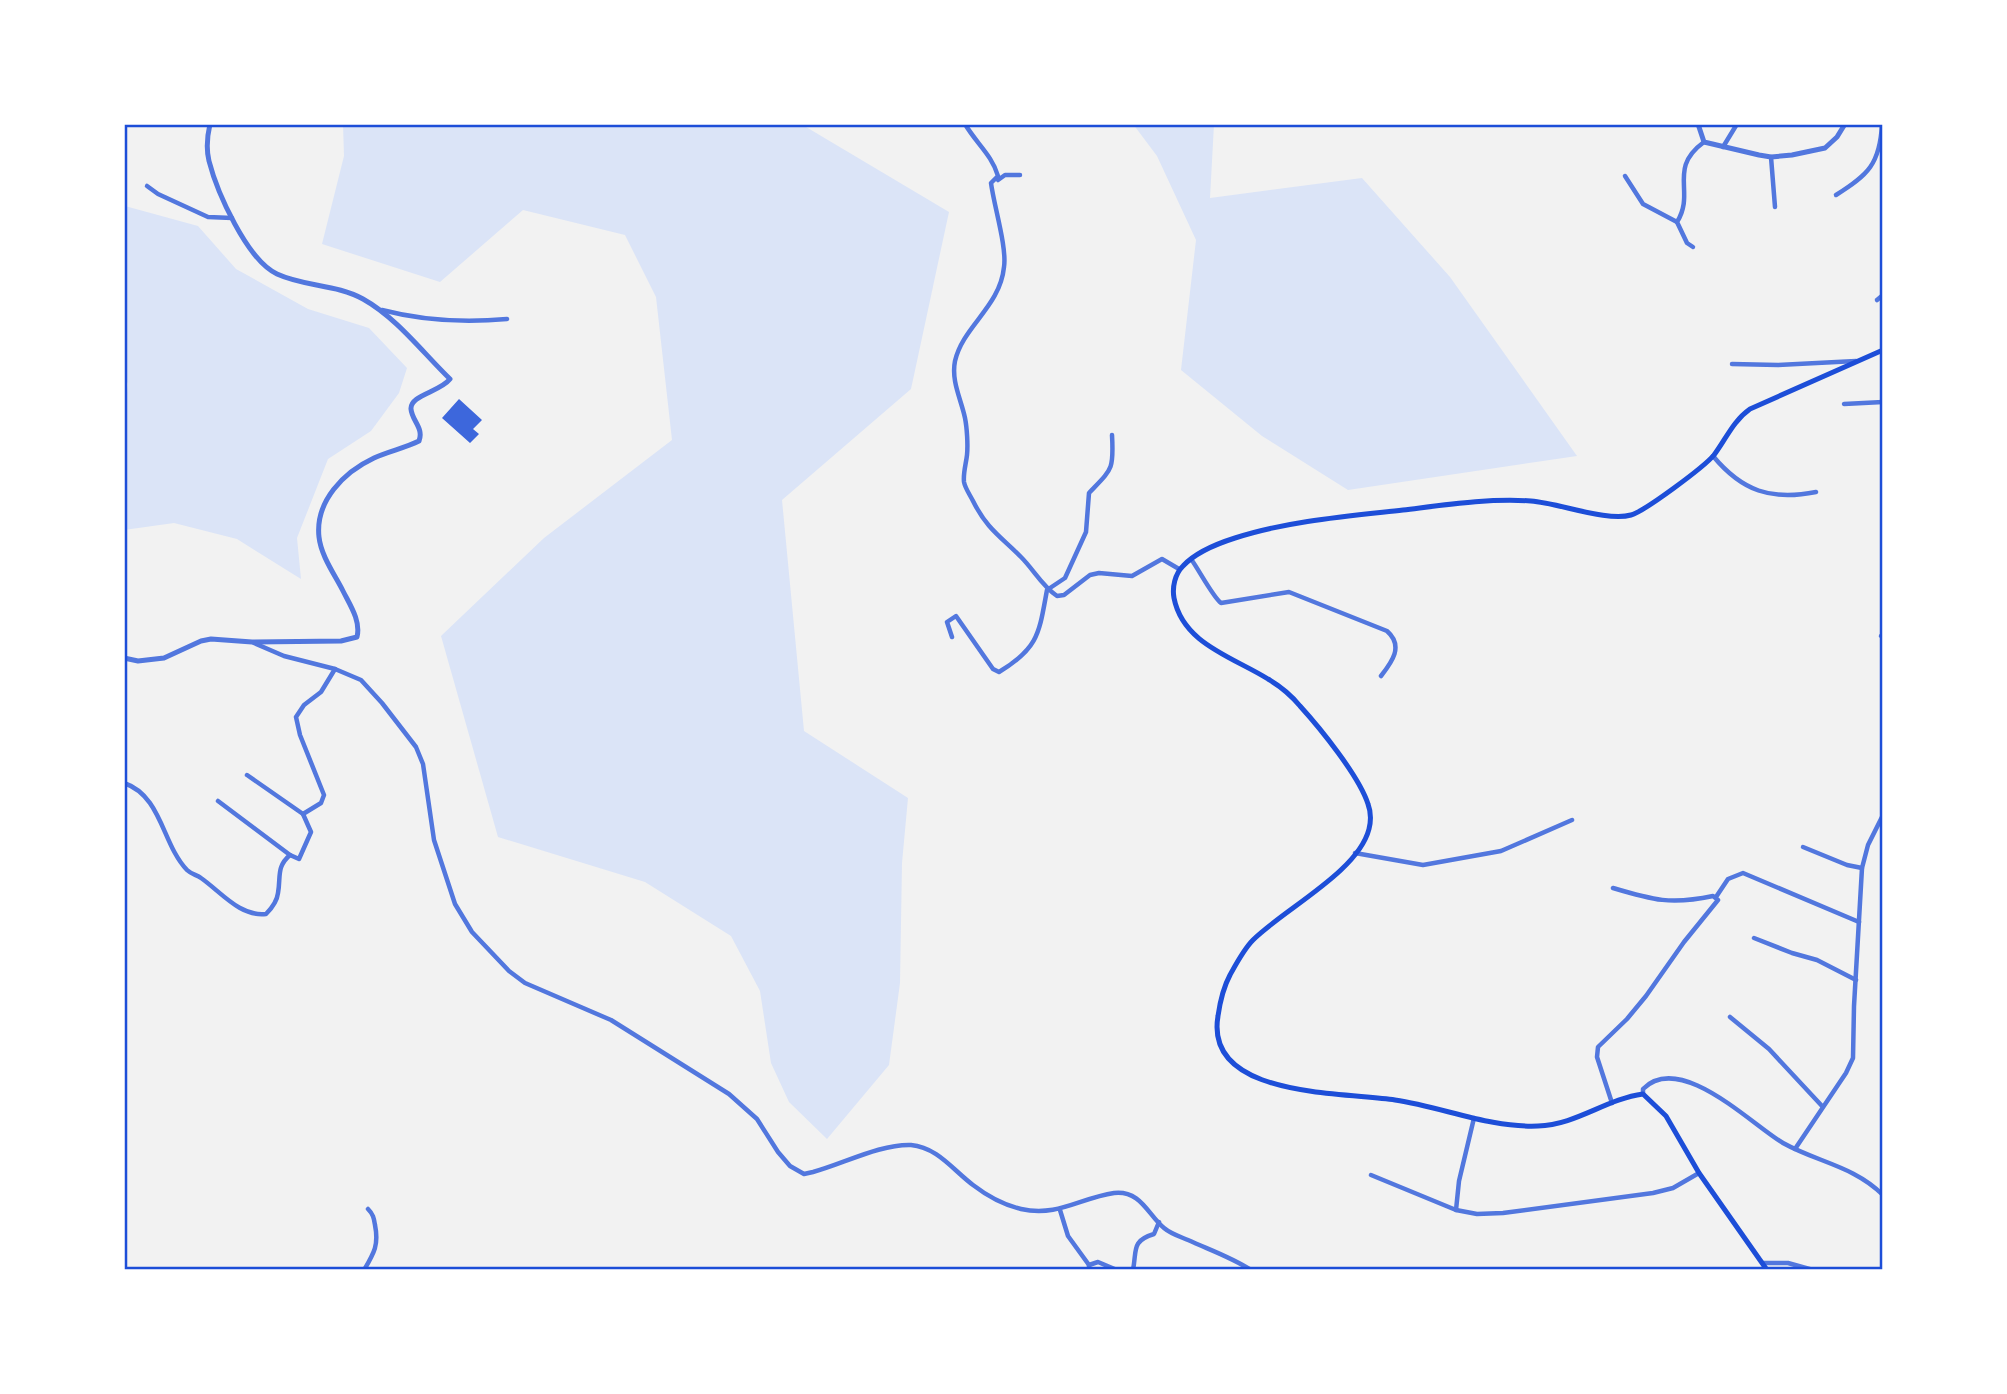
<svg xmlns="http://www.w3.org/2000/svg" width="2007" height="1394" font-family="'Roboto Serif',serif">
<rect width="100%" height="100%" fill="#f2f2f2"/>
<g fill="#dbe4f7">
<path d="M343,124H801L949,212L911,389L782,500L804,731L908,798L902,863L900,983L889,1065L827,1139L789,1102L771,1063L760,991L731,936L645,882L498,837L441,636L544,538L672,440L656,297L625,235L523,210L440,282L322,244L344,156Z"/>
<path d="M1133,124H1214L1210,198L1362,178L1450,277L1577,456L1348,490L1262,436L1181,370L1196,240L1157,156Z"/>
<path d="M125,206L198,226L236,269L308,309L369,328L407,368L399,393L371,431L328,459L297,538L301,579L237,539L174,523L124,530V421L128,384L124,375Z"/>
</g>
<path fill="#3d67dc" d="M459,399L482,420L473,429L479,434L470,443L442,418Z"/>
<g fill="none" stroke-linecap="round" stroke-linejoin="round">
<g stroke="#5277de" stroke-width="4.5">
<path d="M965,124C976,143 992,155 998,176L991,183C994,206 1007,247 1004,267C1000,307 963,326 955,361C951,381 961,399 965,418C967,428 968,445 967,455C966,464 963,473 964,482C965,488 970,495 973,501C987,529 1000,536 1021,557C1034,570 1042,586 1057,596L1064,595L1090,575L1099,573L1132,576L1162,559L1179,569"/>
<path d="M1723,147L1737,124"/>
<path d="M1771,157L1775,207"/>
<path d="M1625,176L1643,204L1677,222"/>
<path d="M998,180L1005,175H1020"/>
<path d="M147,186L158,194L208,217L232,218"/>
<path d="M1836,195C1868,175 1880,164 1882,124"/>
<path d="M1693,247L1687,243L1677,222C1696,192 1667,169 1704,142"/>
<path d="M1877,300L1883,295"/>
<path d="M382,310C424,321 463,323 507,319"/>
<path d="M1732,364L1778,365L1856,361"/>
<path d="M1844,404L1883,402"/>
<path d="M1713,456C1742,491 1771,501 1816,492"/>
<path d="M1191,559C1199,570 1213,597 1221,603L1289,592L1387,631C1404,646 1392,662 1381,676"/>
<path d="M1881,636L1883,637"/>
<path d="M952,637L947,622L956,616L993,669L999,672C1039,648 1039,633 1047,590L1065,578L1086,532L1089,493C1112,469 1114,470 1112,435"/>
<path d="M254,643L284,656L335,669L361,680L382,703L416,747L423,764L434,840L455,904L472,932L509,971L525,983L611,1020L729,1094L757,1119L778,1152L790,1166L804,1174L813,1172C843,1164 880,1144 911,1145C937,1147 954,1171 973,1185C986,1195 1004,1205 1021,1209C1058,1217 1080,1198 1114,1193C1141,1190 1148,1215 1164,1228C1171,1234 1181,1237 1188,1240C1210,1250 1231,1257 1251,1270"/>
<path d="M247,775L303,814L321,803L324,795L300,735L296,717L304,705L321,692L335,669"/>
<path d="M124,783C162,796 162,844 187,870C191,874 197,875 201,878C221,892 240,917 266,914C272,908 277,902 278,893C281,877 276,867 290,855L299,859L311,832L303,814"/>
<path d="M218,801L290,855"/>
<path d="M1803,847L1847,865L1862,868"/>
<path d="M1355,853L1423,865L1501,851L1572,820"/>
<path d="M1716,897L1728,879L1743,873L1859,922"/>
<path d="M1754,938L1792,953L1817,960L1856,980"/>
<path d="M1730,1017L1769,1049L1822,1106"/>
<path d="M1643,1094V1089C1680,1051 1752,1125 1783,1143C1817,1162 1854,1166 1883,1195"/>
<path d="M1612,1103L1597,1057L1598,1047L1627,1019L1646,996L1684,942L1718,900L1713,896C1671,905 1653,900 1613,888"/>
<path d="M1795,1149L1846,1073L1853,1058L1854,1006L1862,868L1868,845L1883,815"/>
<path d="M1371,1175L1456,1210L1477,1214L1503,1213L1653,1193L1673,1188L1699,1173"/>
<path d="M1060,1210L1068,1236L1089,1265V1270"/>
<path d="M1456,1210L1459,1181L1474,1118"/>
<path d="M1763,1263H1788L1813,1270"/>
<path d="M1089,1265L1098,1262L1117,1270"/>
<path d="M364,1270C374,1253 379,1245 375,1225C374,1218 373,1214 368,1209"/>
<path d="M1133,1270C1137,1250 1131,1241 1154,1234L1159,1222"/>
</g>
<g stroke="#5277de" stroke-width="5">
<path d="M1698,124L1704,142L1759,155L1771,157L1792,155L1825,148L1837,137L1845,124"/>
<path d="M124,658L138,661L164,658L201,641L211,639L252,642L341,641L357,637C361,621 350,605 343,591C335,575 321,556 319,537C315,501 344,472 374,458C389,451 405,448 419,441C424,428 412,421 411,409C410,395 440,392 450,379C423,353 397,318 363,299C336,284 305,287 277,274C247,260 217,192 209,161C206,149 207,137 210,124"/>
</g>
<path stroke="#1d4ed8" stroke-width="5" d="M1767,1270L1699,1173L1666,1116L1643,1094C1606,1099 1576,1125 1538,1126C1489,1128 1443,1107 1395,1100C1343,1092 1204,1098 1218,1016C1220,1002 1223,988 1230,975C1236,964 1244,949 1253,940C1284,909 1358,872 1369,829C1371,821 1371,812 1368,804C1359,776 1320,728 1300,706C1291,695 1280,686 1268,679C1233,657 1183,644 1174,598C1172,587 1175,574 1183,566C1196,552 1216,544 1235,538C1287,521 1349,516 1403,510C1444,505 1489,498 1531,501C1559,503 1607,522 1631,515C1645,511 1704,467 1714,455C1726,439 1733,421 1750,409L1883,350"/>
</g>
<rect width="2007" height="1394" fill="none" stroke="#ffffff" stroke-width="252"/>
<rect x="126" y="126" width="1755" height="1142" fill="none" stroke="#1d4ed8" stroke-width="2.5"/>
</svg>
